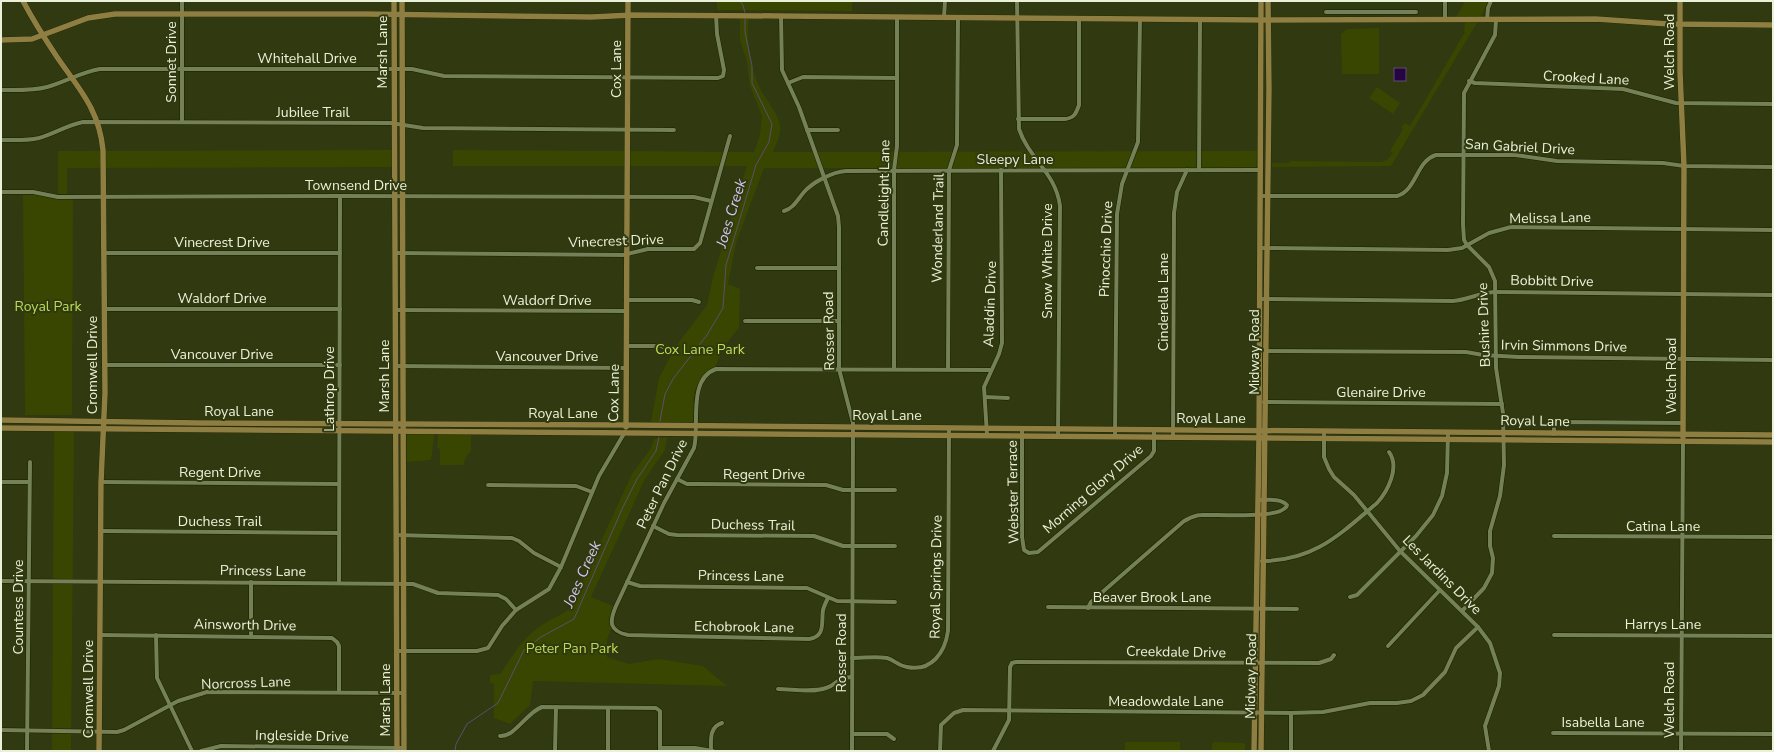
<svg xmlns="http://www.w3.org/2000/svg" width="1774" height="752" font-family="'Nunito Sans',sans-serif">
<rect width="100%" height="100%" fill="#30390f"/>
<g fill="#394601">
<path d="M717,1H852V11L717,10Z"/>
<path d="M1465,1H1489L1480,18H1456Z"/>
<path d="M740,19H749C746,40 750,67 759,86C765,100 777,110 780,125C782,134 776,143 773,152L1257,151L1256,168H764L736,243L728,284L740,289L739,328L725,345L715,367C704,370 696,385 694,395C692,404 695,413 693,422H651L659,378L676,346L707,305L713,277L747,166H453V150L754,152L760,135L762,116L750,86L747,62L740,40Z"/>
<path d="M1478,21L1391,166L1272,167V163H1289L1290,161L1381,162L1387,160L1393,153L1390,151L1403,129L1401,127L1405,123L1410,126L1465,32L1464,31L1465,22Z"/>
<path d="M1379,28V74H1342L1341,34L1347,29Z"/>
<path d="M1377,87L1400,103L1393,114L1369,98Z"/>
<path d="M392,150V167L67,168V194H58V151Z"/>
<path d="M23,195C40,194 56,198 73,198L72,415H25Z"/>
<path d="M54,431H74L71,751H52Z"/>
<path d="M408,433H434V437L431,460L407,462V435Z"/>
<path d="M438,434H471V451L466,457L463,465H440V449L437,448Z"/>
<path d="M667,437L665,450L645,479L591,597L613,606L610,615L609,621L611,629L607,640V657L629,664L659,659L703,666L727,686L533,681L530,705L510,724L494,718V684L490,683V675L500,674C511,659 520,642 535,630C546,621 559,617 570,608L632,474L651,448L654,439Z"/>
<rect x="1125" y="742" width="55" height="9"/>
<path d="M1214,742L1243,743L1245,744V751H1212V744Z"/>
</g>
<rect fill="#250643" stroke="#604c70" x="1394" y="68" width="12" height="13"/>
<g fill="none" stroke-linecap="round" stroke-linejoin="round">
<g stroke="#604c70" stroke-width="1">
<path d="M740,1L743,5L745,13"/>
<path d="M660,421L665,394L673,379L707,335L723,308L726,265L756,165L769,142L772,124L752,83V66L745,32V18"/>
<path d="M455,751L456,744L467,724L498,703L524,650L541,637L574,619L623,507L637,479L656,451L659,437"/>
</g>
<defs>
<g id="street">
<path d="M182,1V122"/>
<path d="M1017,1L1019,129C1029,159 1056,173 1060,206L1058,436"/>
<path d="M1326,12H1416"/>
<path d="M781,16L782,70L799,107L838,216L839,227V369L853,423L852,751"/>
<path d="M944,17L945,1"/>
<path d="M1445,19V1"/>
<path d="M1487,20L1488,8L1491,1"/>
<path d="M1469,81L1475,83L1623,89L1676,103L1773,104"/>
<path d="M788,83L803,77L897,78"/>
<path d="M1,90C17,90 32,91 47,87C65,82 81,72 100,69H412L444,76L718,78L723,76L724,70L717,34L716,15"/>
<path d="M1018,119H1065C1074,118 1076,114 1079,105V18"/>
<path d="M807,130H838"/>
<path d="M1,140C13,140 26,141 39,138C54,134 67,125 83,122L391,123L423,128L674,130"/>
<path d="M1199,170L1200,19"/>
<path d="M1,192H33L58,197L340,196L694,197L711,201"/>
<path d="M1260,196H1397C1417,190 1416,161 1436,155H1515L1557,161L1663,163L1684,166L1773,167"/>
<path d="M784,211C793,209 798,199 804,192C813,182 832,172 846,171L1261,170"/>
<path d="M1260,248L1448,250L1462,248L1489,233L1511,227L1773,230"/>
<path d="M104,253H340"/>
<path d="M396,253L623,255L648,249H694L700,243L730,136"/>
<path d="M757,268H839"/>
<path d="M1260,299L1453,301C1468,300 1481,292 1496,292L1773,295"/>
<path d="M626,300H692L699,302"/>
<path d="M104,309H340"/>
<path d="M396,310L627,311"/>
<path d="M745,321H839"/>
<path d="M626,346H660L668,349"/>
<path d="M1264,351L1466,352L1483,355L1519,357L1773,360"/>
<path d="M104,365H340"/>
<path d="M396,366L626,368"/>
<path d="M894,369V170L897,146V17"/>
<path d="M948,369L949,170L957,145L958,17"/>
<path d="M985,397L1008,398"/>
<path d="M1264,402L1502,404"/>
<path d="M1022,428V537L1024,550L1029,553L1038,552L1151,456L1154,451V430"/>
<path d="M1324,432V457L1329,469L1334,477L1354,495L1400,551L1478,627L1490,643L1500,673L1499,686L1485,726L1489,751"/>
<path d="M1554,434V427L1557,423L1562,422L1683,423"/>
<path d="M987,435L984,387L999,354L1002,343L1001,170"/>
<path d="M1115,436L1117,214L1122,184L1138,142L1140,19"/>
<path d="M1173,436L1174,213L1177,192L1187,170"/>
<path d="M677,479L687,484H697L826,485L843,490H895"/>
<path d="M1,482H29"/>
<path d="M101,482L339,484"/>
<path d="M488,485L576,486L592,492"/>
<path d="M653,526L669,534L677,535L814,536L843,546H895"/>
<path d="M101,531L339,533"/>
<path d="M396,535L512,538L519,541L534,553L561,567"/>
<path d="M1554,536L1773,537"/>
<path d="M1262,561C1314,561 1339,535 1377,503C1388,491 1400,467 1389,452"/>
<path d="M1,581L413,584L438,593L498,595L506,599L516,610"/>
<path d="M627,582L640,586L801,588H807L837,601L895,602"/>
<path d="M339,583L340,196"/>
<path d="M1350,597L1357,595L1416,536L1433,515L1442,496L1447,473L1448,432"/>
<path d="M828,598C826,602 824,606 823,610C821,623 826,636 809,639L628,635C609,631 609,622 616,606L664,503L694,448C700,426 687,379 716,369L991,370"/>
<path d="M1048,607L1297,609"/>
<path d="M1088,608L1091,602L1184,521C1190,518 1195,515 1201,515C1215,514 1284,520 1287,505C1281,498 1267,500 1258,500"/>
<path d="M1462,611L1484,588L1492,573L1493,558L1490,546V531L1500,496L1504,465L1503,413L1496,368L1495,281L1489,267L1467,245L1464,240L1463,224L1464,93L1495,35L1496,20"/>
<path d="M100,635L332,638L337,642L339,646V692"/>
<path d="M156,635L157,678L192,751"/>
<path d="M1554,635L1773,636"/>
<path d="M251,636V582"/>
<path d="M1388,646L1440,590"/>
<path d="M396,651H477L488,648L502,626L516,610L549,589L561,567L599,476L625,432"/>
<path d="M852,658C863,658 876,656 887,658C894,660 899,666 907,667C932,672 945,652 948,631L949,428"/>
<path d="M778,689C793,689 812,693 826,688C839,684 834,678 852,677"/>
<path d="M1291,713V751"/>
<path d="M1,730L117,732L124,730L178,701L207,692L404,693"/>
<path d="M1553,733L1773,734"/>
<path d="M852,734H887L894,739"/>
<path d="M500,736C515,737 527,712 542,707L656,708L660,711V751"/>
<path d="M660,748H695L713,751"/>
<path d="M27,751L30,462"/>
<path d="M201,751L221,746L404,748"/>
<path d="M555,751L556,707"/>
<path d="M608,751V708"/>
<path d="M711,751C711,740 709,727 722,723"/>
<path d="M940,751L941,725L954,713L963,710L1291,713L1323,712L1370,703H1397L1411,701L1423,695L1445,672L1456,648L1478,627"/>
<path d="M993,751L1009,720L1010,667L1012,663L1016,662L1319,663L1331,659L1334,655"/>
<path d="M1681,751L1683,442"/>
</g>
<g id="secondary">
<path d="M23,1C33,20 45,39 57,57C79,89 99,109 103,150L105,393L101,482L99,751"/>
<path d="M394,1L397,751"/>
<path d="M402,1L404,751"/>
<path d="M1680,1V72L1684,166L1683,437"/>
<path d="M1,40L32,39L88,18L115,14H367L592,17L632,15L781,16L1261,20L1596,19L1669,24L1773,25"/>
<path d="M1,420L199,423L626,425L1773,435"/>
<path d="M626,427L628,1"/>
<path d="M1,428L1773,442"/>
<path d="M1254,751L1259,437L1261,1"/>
<path d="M1261,751L1269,89L1268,1"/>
</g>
</defs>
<use href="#street" stroke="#191f02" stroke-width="5"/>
<use href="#secondary" stroke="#191f02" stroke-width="6"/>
<use href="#street" stroke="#748055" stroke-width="4"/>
<use href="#secondary" stroke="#8f7e42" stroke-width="5.5"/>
</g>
<g text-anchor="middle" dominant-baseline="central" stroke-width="4" stroke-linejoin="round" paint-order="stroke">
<g font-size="14" fill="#eaf1d9" stroke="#30390f">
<text transform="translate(382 52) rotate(-90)">Marsh Lane</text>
<text transform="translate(1669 52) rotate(-90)">Welch Road</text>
<text x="307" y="58">Whitehall Drive</text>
<text transform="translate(171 62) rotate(-90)">Sonnet Drive</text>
<text transform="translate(616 69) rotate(-90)">Cox Lane</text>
<text transform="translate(1586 78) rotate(3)">Crooked Lane</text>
<text x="313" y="112">Jubilee Trail</text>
<text transform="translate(1520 147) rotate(3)">San Gabriel Drive</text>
<text x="1015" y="159">Sleepy Lane</text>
<text x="356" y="185">Townsend Drive</text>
<text transform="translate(884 193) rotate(-89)">Candlelight Lane</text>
<text transform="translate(1550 218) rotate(-1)">Melissa Lane</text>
<text transform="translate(938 228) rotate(-89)">Wonderland Trail</text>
<text transform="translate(616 241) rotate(-2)">Vinecrest Drive</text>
<text x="222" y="242">Vinecrest Drive</text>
<text transform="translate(1106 249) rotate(-88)">Pinocchio Drive</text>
<text transform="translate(1047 261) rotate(-90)">Snow White Drive</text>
<text transform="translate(1552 281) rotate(1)">Bobbitt Drive</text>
<text x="222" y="298">Waldorf Drive</text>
<text x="547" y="300">Waldorf Drive</text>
<text transform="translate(1163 302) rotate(-90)">Cinderella Lane</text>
<text transform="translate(990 304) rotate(-88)">Aladdin Drive</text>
<text transform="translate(1484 325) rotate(-92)">Bushire Drive</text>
<text transform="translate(829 331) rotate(-91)">Rosser Road</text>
<text transform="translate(1564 346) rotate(1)">Irvin Simmons Drive</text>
<text transform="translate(1254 352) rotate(-90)">Midway Road</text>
<text x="222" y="354">Vancouver Drive</text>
<text x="547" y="356">Vancouver Drive</text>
<text transform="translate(92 365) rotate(-90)">Cromwell Drive</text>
<text transform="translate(384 376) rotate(-90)">Marsh Lane</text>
<text transform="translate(1671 376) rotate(-90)">Welch Road</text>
<text transform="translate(329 389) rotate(-90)">Lathrop Drive</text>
<text x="1381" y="392">Glenaire Drive</text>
<text transform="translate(614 393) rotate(-89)">Cox Lane</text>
<text x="239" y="411">Royal Lane</text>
<text x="563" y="413">Royal Lane</text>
<text x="887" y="415">Royal Lane</text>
<text x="1211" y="418">Royal Lane</text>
<text transform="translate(1535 421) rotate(1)">Royal Lane</text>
<text x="220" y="472">Regent Drive</text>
<text x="764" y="474">Regent Drive</text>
<text transform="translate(662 484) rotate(-64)">Peter Pan Drive</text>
<text transform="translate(1093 489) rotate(-41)">Morning Glory Drive</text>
<text transform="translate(1013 492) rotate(-91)">Webster Terrace</text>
<text x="220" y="521">Duchess Trail</text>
<text transform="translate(753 525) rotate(1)">Duchess Trail</text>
<text x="1663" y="526">Catina Lane</text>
<text transform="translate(263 571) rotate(1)">Princess Lane</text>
<text transform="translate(1442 575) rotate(45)">Les Jardins Drive</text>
<text transform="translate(741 576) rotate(1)">Princess Lane</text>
<text transform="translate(936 577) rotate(-89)">Royal Springs Drive</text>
<text x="1152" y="597">Beaver Brook Lane</text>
<text transform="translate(18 607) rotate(-90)">Countess Drive</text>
<text x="1663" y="624">Harrys Lane</text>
<text transform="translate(245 625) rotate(1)">Ainsworth Drive</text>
<text transform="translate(744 627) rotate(1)">Echobrook Lane</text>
<text transform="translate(1176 652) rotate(1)">Creekdale Drive</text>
<text transform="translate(841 653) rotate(-90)">Rosser Road</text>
<text transform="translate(1251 676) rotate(-89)">Midway Road</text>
<text transform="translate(246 683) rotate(-2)">Norcross Lane</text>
<text transform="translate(88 689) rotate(-90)">Cromwell Drive</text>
<text transform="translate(385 700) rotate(-90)">Marsh Lane</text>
<text transform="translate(1669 700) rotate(-90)">Welch Road</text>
<text x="1166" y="701">Meadowdale Lane</text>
<text x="1603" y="722">Isabella Lane</text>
<text transform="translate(302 736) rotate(1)">Ingleside Drive</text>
</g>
<g font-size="14" fill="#bcdb58" stroke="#30390f">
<text x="48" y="306">Royal Park</text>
<text x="700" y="349">Cox Lane Park</text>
<text x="572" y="648">Peter Pan Park</text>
</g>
<g font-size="15" font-style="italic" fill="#d3c4f1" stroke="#30390f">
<text transform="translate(731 213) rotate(-73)">Joes Creek</text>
<text transform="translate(582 574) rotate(-66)">Joes Creek</text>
</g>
</g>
<rect width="1774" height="752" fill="none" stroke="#eaf1d9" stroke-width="4"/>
</svg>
